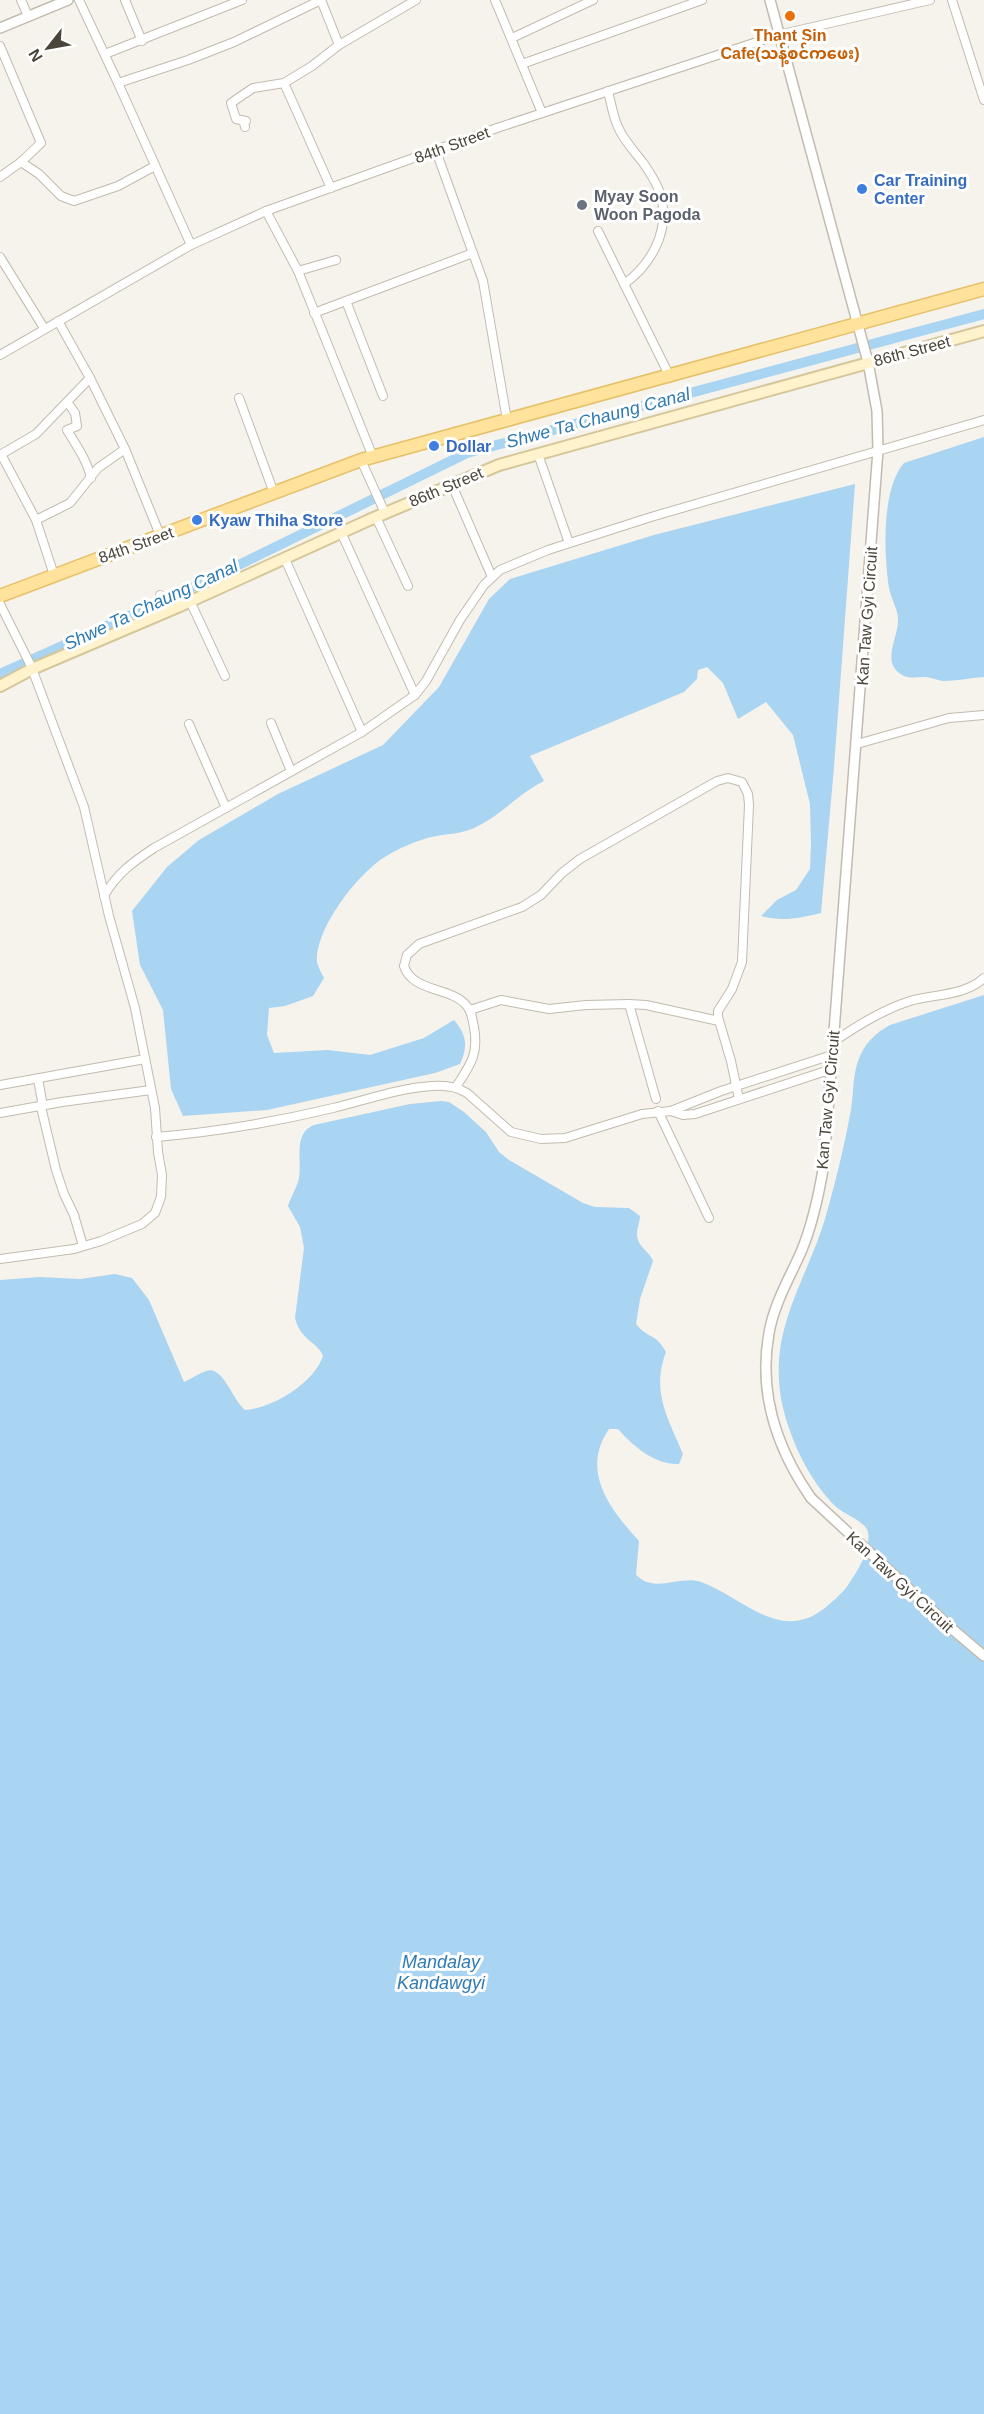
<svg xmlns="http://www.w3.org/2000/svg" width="984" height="2414" font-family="Helvetica,'Noto Sans Myanmar',sans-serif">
<rect width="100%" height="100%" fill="#f6f3ec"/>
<g fill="#a9d4f2">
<path d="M984,437V677C970,678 956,681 943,681C936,680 931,677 924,677C917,677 909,679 902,675C880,662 899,637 898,619C898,609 891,599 889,588C884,556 881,489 904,463Z"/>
<path d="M855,484L834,767L821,913C800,918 782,922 761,916L777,900L796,890L810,869L811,844L810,804L793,735L766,702L738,719L723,683L707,667L698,670L697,679L684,692L530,756L544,781C521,792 503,813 480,825C463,835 446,833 427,838C414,842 397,849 385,857C358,873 315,929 317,962C318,967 322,974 324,978L313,996L285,1006L269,1008L267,1035L274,1053L328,1050L370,1055L424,1038L454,1020C467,1035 468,1047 460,1064L435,1073L267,1110L183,1116L171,1089L163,1010L140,965L132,911L167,867L199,840L278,794L383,745L439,687L489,599L510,579L654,535Z"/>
<path d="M984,995V2414H0V1280L40,1277L80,1279L115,1274L132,1278L149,1300L184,1382C191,1379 198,1374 206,1371C223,1365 233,1401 245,1410C273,1408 314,1383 323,1356C319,1343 300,1340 295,1318L304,1248L300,1227L288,1206C291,1196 297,1188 299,1178C302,1160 293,1133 314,1125L410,1104L441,1101L449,1102L464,1112L486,1132L499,1152L509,1160L583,1203L595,1207L629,1208L640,1216C640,1223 636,1229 637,1236C638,1247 650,1252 653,1261L640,1299L636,1324C648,1339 656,1333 666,1352C651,1392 668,1418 683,1454L679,1464C655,1465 633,1446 618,1429H609C580,1471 610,1509 639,1541L636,1575C639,1577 643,1581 647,1582C663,1588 685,1576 701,1582C743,1597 779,1644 825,1608C834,1600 844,1592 850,1582C859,1569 871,1548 868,1532C865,1521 844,1514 836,1507C810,1481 792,1444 783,1408C765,1330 808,1281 827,1212C836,1180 844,1147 850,1115C854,1097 852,1078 858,1061C864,1044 875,1033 890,1025Z"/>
</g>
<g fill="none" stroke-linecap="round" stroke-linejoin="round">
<path stroke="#a9d4f2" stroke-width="10" d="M0,674L204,582L467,453L984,314"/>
<defs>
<g id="minor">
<path d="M21,0L28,16"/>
<path d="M79,0L118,83L188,60L234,42L321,0"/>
<path d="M125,0L142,41"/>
<path d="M321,0L339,45L312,66L284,83L331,188"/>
<path d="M495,0L542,113"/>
<path d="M952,0L984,100"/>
<path d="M512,38L593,0"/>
<path d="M339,45L416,0"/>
<path d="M0,46L41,143L21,162"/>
<path d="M105,54L242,0"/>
<path d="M522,64L702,0"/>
<path d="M118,83L191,245"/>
<path d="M608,91C611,103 613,116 618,127C624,141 635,152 644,164C650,173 659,186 661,197C670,231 651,265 624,284"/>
<path d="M245,127L244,123L246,121L236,119L231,103L253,88L284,83"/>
<path d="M436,151L483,281L507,420"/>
<path d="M0,177L21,162L39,174L61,196L74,201L118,186L155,166"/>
<path d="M266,211L298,271L373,457"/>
<path d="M598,231L670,377"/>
<path d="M0,257L44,328"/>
<path d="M298,271L336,260"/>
<path d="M346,301L383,396"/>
<path d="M314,313L473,253"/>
<path d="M0,355L191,245L266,211L497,128L778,35L930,0"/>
<path d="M239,398L274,493"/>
<path d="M68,403L75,413L77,426L67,430C76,445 87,460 91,478"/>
<path d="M125,449L160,535"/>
<path d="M1,454L36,520L54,575"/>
<path d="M538,454L569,543"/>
<path d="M0,455L36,434L90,378"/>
<path d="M361,460L385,513"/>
<path d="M452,485L492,577"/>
<path d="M376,517L408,586"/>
<path d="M36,520L70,503L98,468L125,449L90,378L58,321"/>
<path d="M341,532L415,695"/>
<path d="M285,559L362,732"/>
<path d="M160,595L168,611"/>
<path d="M190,601L225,676"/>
<path d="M0,604L31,666L84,807L109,916L135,1008L155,1108L158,1152L162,1175L161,1197L155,1213L142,1224L101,1241L74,1249L0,1259"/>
<path d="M271,723L291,771"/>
<path d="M189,724L226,808"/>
<path d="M857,744L949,718L984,715"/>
<path d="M104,896C117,873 133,862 154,848L362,732L415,695L426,681L460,620L484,585L500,570L548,550L651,517L984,420"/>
<path d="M629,1004L656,1099"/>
<path d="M470,1010L501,1000L549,1009L586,1005L629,1004L646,1005L719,1021"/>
<path d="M833,1042C857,1026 882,1010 910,1001C934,994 965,996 984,978"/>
<path d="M38,1079L42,1101L41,1107L56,1170L64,1194L74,1215L83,1246"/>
<path d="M0,1085L145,1059"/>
<path d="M456,1087C470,1065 479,1055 474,1027C472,1019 472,1011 466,1005C451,987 412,992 404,966L407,955L419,944L522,907L541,895L562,873L580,859L717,781L728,778L742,782L748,794L749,805L742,962L732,989L718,1011V1017L731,1061L739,1099"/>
<path d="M658,1111L709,1218"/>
<path d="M671,1111L683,1115L695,1114L832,1069"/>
<path d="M0,1113L62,1102L151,1090"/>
<path d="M156,1137C215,1132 275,1122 333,1108C366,1100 399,1088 432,1086C445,1085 456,1086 467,1093L511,1132L541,1139L565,1138L642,1114L671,1111L721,1091L832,1055"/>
</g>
<g id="tertiary">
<path d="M770,0L868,362L877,411L878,450L824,1164C819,1194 813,1224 801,1252C789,1279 774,1304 769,1333C758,1394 777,1449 811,1498L951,1628L984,1656"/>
<path d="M0,28L68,0"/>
</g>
<path id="secondary" d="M0,686L32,669L180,606L369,520L499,465L984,331"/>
<path id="primary" d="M0,596L361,460L984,289"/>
</defs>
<use href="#minor" stroke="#c2bbae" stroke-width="10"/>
<use href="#tertiary" stroke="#c2bbae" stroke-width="12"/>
<use href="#secondary" stroke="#d6c79b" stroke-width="14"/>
<use href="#primary" stroke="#e6c16a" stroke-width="15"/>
<use href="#minor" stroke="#fff" stroke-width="8"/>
<use href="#tertiary" stroke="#fff" stroke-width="9"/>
<use href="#secondary" stroke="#fff3cd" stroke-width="10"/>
<use href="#primary" stroke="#ffe39c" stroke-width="12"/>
</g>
<circle fill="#e8710a" stroke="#fff" stroke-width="2" cx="790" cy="16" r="6"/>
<g fill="#3f7fe0" stroke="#fff" stroke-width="2">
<circle cx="862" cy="189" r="6"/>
<circle cx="434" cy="446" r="6"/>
<circle cx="197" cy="520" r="6"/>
</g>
<circle fill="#6b7280" stroke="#fff" stroke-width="2" cx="582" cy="205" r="6"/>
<g text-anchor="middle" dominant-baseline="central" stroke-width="6" stroke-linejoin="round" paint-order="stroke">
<g font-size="16" font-weight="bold" fill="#c56008" stroke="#fff">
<text x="790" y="35">Thant Sin<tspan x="790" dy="18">Cafe(သန့်စင်ကဖေး)</tspan></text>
</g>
<g font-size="16" fill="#4b4439" stroke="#fff">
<text transform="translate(452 145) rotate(-20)">84th Street</text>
<text transform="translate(912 351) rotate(-15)">86th Street</text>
<text transform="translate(446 487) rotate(-23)">86th Street</text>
<text transform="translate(136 545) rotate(-20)">84th Street</text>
<text transform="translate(867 616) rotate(-86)">Kan Taw Gyi Circuit</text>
<text transform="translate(828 1100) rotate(-85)">Kan Taw Gyi Circuit</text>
<text transform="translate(900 1582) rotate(43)">Kan Taw Gyi Circuit</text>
</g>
<g font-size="16" font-weight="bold" fill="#366cbe" stroke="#fff" text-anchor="start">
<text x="874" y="180">Car Training<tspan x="874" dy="18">Center</tspan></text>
<text x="446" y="446">Dollar</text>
<text x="209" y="520">Kyaw Thiha Store</text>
</g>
<g font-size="16" font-weight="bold" fill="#5b616d" stroke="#fff" text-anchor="start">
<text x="594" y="196">Myay Soon<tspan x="594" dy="18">Woon Pagoda</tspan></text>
</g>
<g font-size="18" font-style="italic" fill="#2e7ab2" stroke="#fff">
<text transform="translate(598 418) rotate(-15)">Shwe Ta Chaung Canal</text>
<text transform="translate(151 605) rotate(-25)">Shwe Ta Chaung Canal</text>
<text x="441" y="1962">Mandalay<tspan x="441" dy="21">Kandawgyi</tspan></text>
</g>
</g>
<g transform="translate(48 48) rotate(239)" stroke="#ffffff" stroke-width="4.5" paint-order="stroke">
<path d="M0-4.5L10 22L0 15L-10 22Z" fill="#4b4439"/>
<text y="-9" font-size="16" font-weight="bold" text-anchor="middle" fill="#4b4439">N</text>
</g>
</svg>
